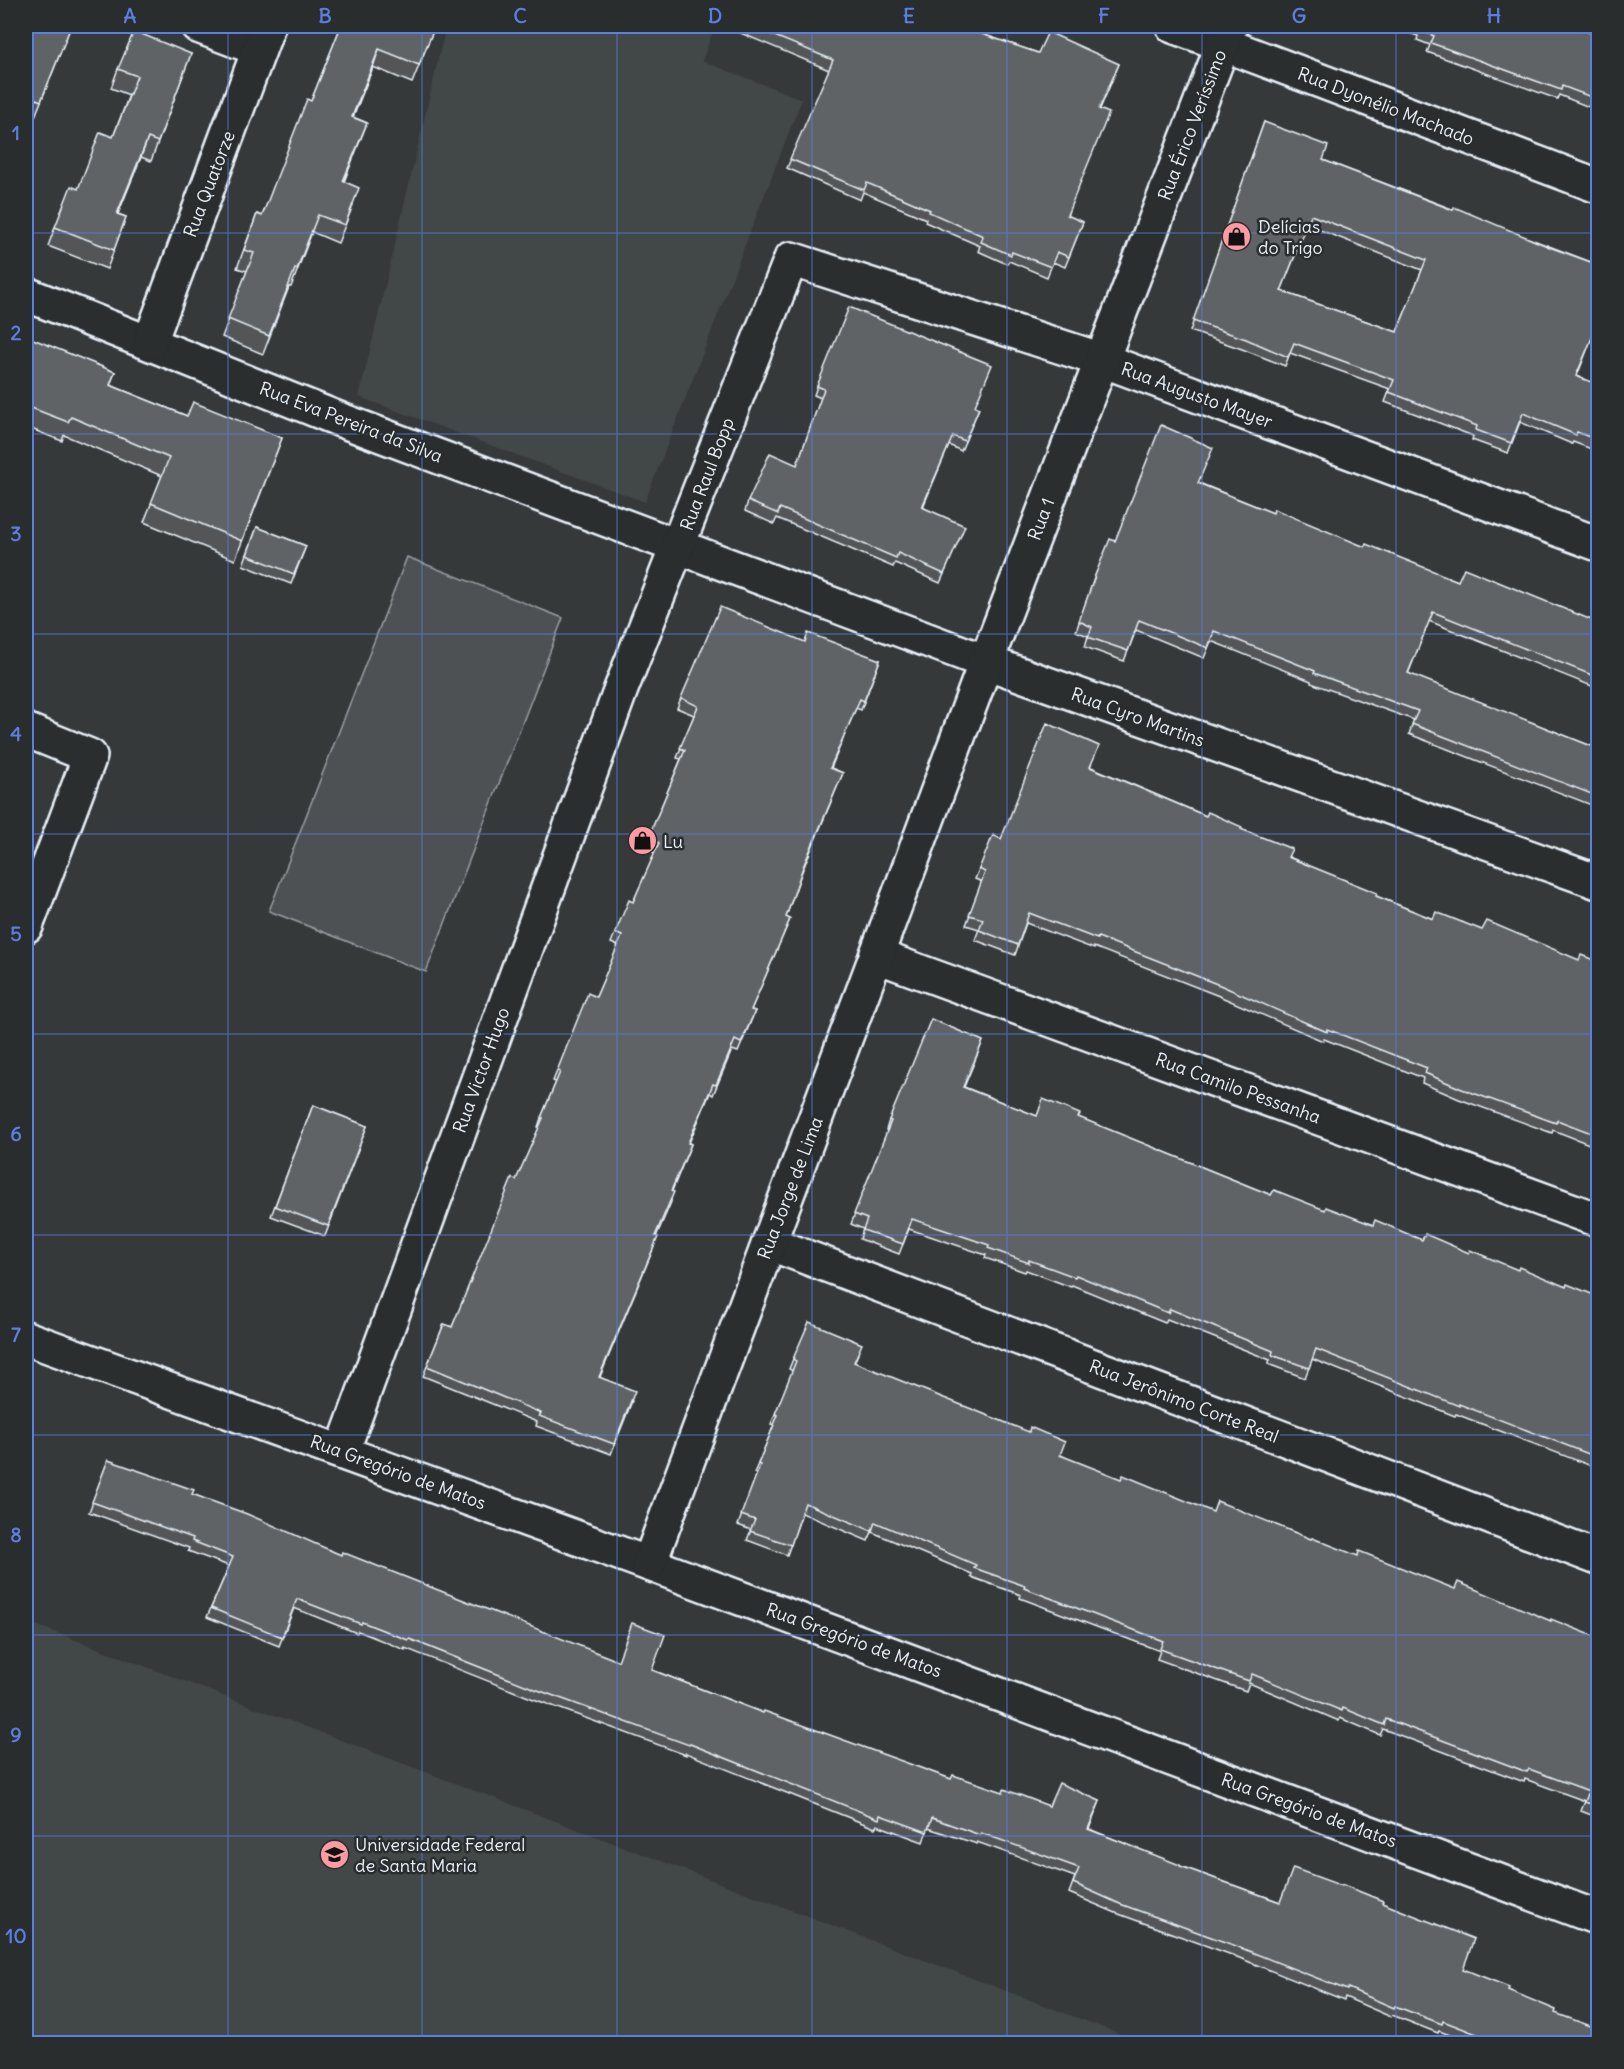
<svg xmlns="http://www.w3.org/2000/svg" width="1624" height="2069" font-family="Delius,sans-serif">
<rect width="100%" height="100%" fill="#35393a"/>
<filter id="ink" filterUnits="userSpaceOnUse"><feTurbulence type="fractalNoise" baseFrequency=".0167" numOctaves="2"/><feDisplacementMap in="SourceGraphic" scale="12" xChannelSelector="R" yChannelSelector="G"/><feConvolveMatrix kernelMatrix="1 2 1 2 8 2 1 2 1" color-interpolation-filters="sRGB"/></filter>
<g filter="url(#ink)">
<g fill="#424647">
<path d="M446,26H715L702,61L802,99L645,502L359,397Z"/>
<path d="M36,1625L1144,2043H26V1665Z"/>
</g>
<path fill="#4d5152" stroke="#9aa1a5" stroke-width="1.5" d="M407,557L563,618L426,972L269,911Z"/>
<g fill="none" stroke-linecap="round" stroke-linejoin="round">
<defs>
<g id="street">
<path d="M198,26L259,49"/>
<path d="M1223,44L1598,186"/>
<path d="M26,294L341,420L986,662L1598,882"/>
<path d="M150,342L268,26"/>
<path d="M26,730L90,756L26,926"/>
<path d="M877,956L1598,1220"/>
<path d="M769,1243L1598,1558"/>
<path d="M26,1338L649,1564L1598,1918"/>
<path d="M342,1452L621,689L791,259L1102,360L1598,544"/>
</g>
<g id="secondary">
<path d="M1173,26L1223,44"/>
<path d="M649,1564L986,662L1230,26"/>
</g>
</defs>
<use href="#street" stroke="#e8f1f8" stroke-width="38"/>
<use href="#secondary" stroke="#e8f1f8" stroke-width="38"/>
<use href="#street" stroke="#2a2d2e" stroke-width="33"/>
<use href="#secondary" stroke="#2a2d2e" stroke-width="33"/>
</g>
<g fill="#525557" stroke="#e8f1f8" stroke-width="1.5" fill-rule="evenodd">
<path d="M26,26H71L34,119L26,116Z"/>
<path d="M341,26H435L412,83L373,67L353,117L367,123L344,182L353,205L338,243L312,232L291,287H289L263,354L222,337L247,271L237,268L257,214L262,216L311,101Z"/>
<path d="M732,26H958L1038,53L1119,64L1100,109L1067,216L1083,222L1065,267L1053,262L1047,277L1009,261L1007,264L978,251L980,246L925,222L926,219L863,192L860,200L787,168L829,70L731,29Z"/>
<path d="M1387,26H1572L1599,36V111L1559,95L1557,99L1427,52L1430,45L1417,40L1418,36Z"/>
<path d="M191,54L151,161L141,157L118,214L126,217L107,269L48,246L55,227L78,189L113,137L129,95L111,88L118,69Z"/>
<path d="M1264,122L1323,160L1599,265V327H1596L1577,376L1599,385V452L1573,442L1572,444L1520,422L1508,453L1472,440L1473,436L1385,402L1390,389L1290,353L1285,366L1242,349L1190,331ZM1307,225L1422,270L1397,332L1281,291Z"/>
<path d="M26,342L115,372L110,385L187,416L282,438L235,560L144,522L162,476L64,435L62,441L26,427Z"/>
<path d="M817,386L975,406L979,408L961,451L949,445L923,507L961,535L940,583L895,563L893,567L777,518L774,524L745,511L748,501L797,465L821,398L814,395Z"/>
<path d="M1199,483L1273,513L1458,581L1599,623V689L1429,621L1408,674L1599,749V808L1409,734L1414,720L1311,683V681L1211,641L1204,658L1136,630L1124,661L1085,647L1088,636L1076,631L1096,573L1115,541Z"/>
<path d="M257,527L306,546L291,584L243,565Z"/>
<path d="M805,642L880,660L861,710L856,708L831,768L843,773L801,874L786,917L790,919L751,1010L755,1011L751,1021L738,1052L732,1050L713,1095L710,1093L689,1143L691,1144L672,1191L671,1202L656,1237L654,1247L600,1377L632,1401L611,1454L536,1426L537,1422L423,1376L444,1324L452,1327L539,1128L538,1127L541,1118L556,1082L553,1081L557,1071L596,997L618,946L611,943L615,933L633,902L655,853L644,848L681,759L677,758L694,715L677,708L681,698Z"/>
<path d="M1091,767L1206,816L1241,829L1289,857L1376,896L1433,919L1482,930L1579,960L1599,962V1148L1553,1130L1552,1133L1459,1099L1422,1083L1423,1078L1324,1039L1323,1041L1219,996L1094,947V949L1026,923L1015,955L975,940L979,929L966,925L982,882L975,879L979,869L1001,839Z"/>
<path d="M983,1041L964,1087L1037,1116L1078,1117L1271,1195L1325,1210L1422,1240L1469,1253L1566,1287L1599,1297V1469L1456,1414L1455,1416L1312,1359L1305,1378L1268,1364L1270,1360L1167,1319L1165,1323L1072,1285L1071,1287L1026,1270L1025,1272L985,1258L986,1255L909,1229L899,1254L860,1239L863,1229L851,1224L888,1131L886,1130L889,1120Z"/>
<path d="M313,1105L367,1126L325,1236L271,1216Z"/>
<path d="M858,1354L854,1363L1061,1455L1591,1755L1599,1758V1818L1581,1811L1585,1801L1525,1779L1524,1782L1383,1729L1380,1735L1340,1718L1339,1721L1249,1683L1246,1691L1157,1659L1160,1651L1020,1598L1021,1595L971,1577L972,1574L872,1532L868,1541L802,1513L787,1555L747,1540L751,1530L738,1525L757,1474L754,1473L758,1464L774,1425L771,1424L793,1371L789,1369L793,1359Z"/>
<path d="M108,1460L192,1494L341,1555L618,1661L652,1670L763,1713L951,1779L1049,1806L1100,1801L1089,1829L1180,1866L1280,1902L1382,1903L1463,1969L1555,2013L1599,2043H1472L1439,2031L1438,2033L1392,2015L1391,2017L1345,1997L1344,2000L1232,1955L1116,1913L1069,1893L1075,1877L977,1842V1844L928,1828L923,1842L877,1825L875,1828L686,1753V1755L531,1698L405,1648V1650L358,1631L357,1633L294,1608L279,1646L207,1617L229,1566L188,1551L189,1548L89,1512Z"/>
</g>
<g fill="#424547" stroke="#e8f1f8" stroke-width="1.5">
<path d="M379,49L373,67L346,135L352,117Z"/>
<path d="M148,138L141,157L110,233L117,214Z"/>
</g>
<g fill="#5f6365" stroke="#e8f1f8" stroke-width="1.5" fill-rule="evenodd">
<path d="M26,26H71L41,101L31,97L26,111Z"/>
<path d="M341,26H435L419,65L379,49L352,117L367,123L343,181L359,188L345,225L318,215L297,269H295L269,336L228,319L254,253L244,250L257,214L262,216L307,99L311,101Z"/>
<path d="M750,26H958L1038,53L1048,32L1119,64L1099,109L1109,113L1067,215L1083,222L1069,257L1057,252L1051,267L1012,252L1011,255L981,242L983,236L929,212L930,210L867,183L864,190L790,159L833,60Z"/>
<path d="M1418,26H1572L1599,36V100L1562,86L1561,90L1431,43L1434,36L1420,30L1421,27Z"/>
<path d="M134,31L191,54L158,142L148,138L117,214L126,217L114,250L55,227L71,186L78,189L100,132L113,137L137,76L118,69Z"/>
<path d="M1264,122L1328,146L1323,160L1453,210L1454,207L1552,248L1599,265V321L1576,376L1599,385V441L1577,432L1576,435L1523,413L1511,443L1476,430L1477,426L1389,392L1394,380L1294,343L1288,357L1246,339L1193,321ZM1311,215L1426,260L1397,332L1281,291Z"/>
<path d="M849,307L992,365L975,406L979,408L965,441L953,436L922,507L965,526L944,574L898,553L896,558L780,508L778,514L748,501L770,453L797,465L824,389L817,386Z"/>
<path d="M28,337L115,372L110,385L187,416L193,402L282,438L242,541L151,503L169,458L71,417L68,422L26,406V342Z"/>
<path d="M1161,425L1213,448L1198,483L1273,513L1274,509L1365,547L1366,544L1458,581L1464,568L1599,623V678L1433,612L1408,673L1599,749V797L1412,724L1418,711L1314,673L1315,671L1214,631L1208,648L1139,620L1128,651L1088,637L1092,627L1079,621L1096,573L1110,539L1115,541Z"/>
<path d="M257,527L306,546L294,574L247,555Z"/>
<path d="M720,607L805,642L808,633L880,660L864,701L860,699L830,768L843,773L803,867L786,917L790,919L751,1010L755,1011L741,1043L735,1040L716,1085L713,1084L688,1143L691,1144L671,1191L674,1192L655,1236L658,1237L599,1377L635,1391L614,1444L539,1416L541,1413L427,1366L444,1324L452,1327L512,1178L516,1180L543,1118H541L560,1072L557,1071L588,993L596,997L622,936L615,933L629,900L633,902L659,843L648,838L685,750L680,748L698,706L681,698Z"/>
<path d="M1047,723L1099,746L1090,767L1206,816L1208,812L1242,827L1241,829L1292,849L1288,857L1377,893L1376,896L1433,919L1436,912L1482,930L1487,921L1579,960L1581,955L1599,962V1136L1557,1120L1556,1123L1462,1089L1425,1073L1427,1068L1327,1029V1032L1222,986L1098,937L1097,939L1029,913L1018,945L979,930L983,919L969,915L985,872L979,869L993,835L1001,839Z"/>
<path d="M931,1019L983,1041L963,1087L1037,1116L1043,1099L1080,1114L1078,1117L1271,1195L1274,1190L1325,1210L1326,1207L1373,1225L1375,1220L1422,1240L1425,1234L1469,1253L1470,1250L1518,1270L1519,1267L1566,1287L1567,1284L1599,1297V1458L1459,1404V1406L1316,1349L1309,1368L1272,1355L1273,1351L1170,1309L1168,1313L1076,1275L1075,1277L1029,1260V1263L988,1248L989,1245L912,1219L903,1244L863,1230L867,1219L854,1214L891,1121L889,1120Z"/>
<path d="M313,1105L367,1126L328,1226L275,1206Z"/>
<path d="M809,1322L862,1344L854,1362L1029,1432L1030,1427L1065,1442L1060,1455L1121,1479L1123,1475L1213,1512L1217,1501L1311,1539L1312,1538L1358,1556L1359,1551L1455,1589L1458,1582L1551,1621V1619L1596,1637L1597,1634H1599V1734L1591,1755L1599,1758V1807L1585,1802L1589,1791L1529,1769L1527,1772L1386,1719L1384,1725L1343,1708L1342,1711L1252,1674L1249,1681L1160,1649L1163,1641L1024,1588L1025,1586L974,1568L976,1565L875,1522L872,1531L805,1503L791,1545L750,1531L755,1520L741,1515L760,1465L758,1464L778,1415L775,1414L796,1361L793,1359Z"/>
<path d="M108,1460L194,1490L192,1494L247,1514L341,1555L342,1552L618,1661L632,1623L665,1635L652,1670L763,1713L764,1711L951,1779L953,1775L1003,1792L1004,1789L1049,1806L1059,1783L1100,1801L1088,1829L1180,1865V1866L1280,1902L1293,1868L1342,1886L1343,1885L1383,1901L1382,1903L1474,1939L1463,1969L1509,1987L1508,1990L1556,2010L1555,2013L1599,2029V2043H1500L1443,2021L1442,2024L1395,2006L1394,2008L1348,1988L1347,1990L1236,1946L1120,1904L1073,1883L1079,1868L981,1833L980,1835L932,1818L927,1832L880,1815L879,1819L690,1744L689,1745L535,1689L409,1639L408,1640L362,1622L361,1624L297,1599L282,1637L211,1608L233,1557L192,1541L193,1538L92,1502Z"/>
</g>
</g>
<path fill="none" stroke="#5a7fe2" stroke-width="1.5" stroke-opacity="0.55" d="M228,26V2044M422,26V2044M617,26V2044M812,26V2044M1007,26V2044M1202,26V2044M1396,26V2044M26,233H1598M26,434H1598M26,634H1598M26,834H1598M26,1034H1598M26,1235H1598M26,1435H1598M26,1635H1598M26,1836H1598"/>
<defs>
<symbol id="shop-disc" viewBox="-11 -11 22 22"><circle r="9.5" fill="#ff9aa2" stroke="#2a2d2e"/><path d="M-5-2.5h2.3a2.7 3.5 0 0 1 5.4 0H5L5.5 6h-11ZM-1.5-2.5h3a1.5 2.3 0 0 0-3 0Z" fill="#111"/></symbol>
<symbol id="university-disc" viewBox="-11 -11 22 22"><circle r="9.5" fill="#ff9aa2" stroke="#2a2d2e"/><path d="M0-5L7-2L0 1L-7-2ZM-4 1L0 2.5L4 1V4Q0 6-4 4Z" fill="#111"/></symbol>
</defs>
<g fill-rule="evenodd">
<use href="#shop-disc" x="1220" y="220" width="33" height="33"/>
<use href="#shop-disc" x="626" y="824" width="33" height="33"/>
<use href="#university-disc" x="318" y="1838" width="33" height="33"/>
</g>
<g text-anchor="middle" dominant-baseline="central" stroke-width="5" stroke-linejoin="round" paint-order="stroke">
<g font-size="18" fill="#e8f1f8" stroke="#2a2d2e">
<text transform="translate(1386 106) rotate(21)">Rua Dyonélio Machado</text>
<text transform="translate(1192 125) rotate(-69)">Rua Érico Veríssimo</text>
<text transform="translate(209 184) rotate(-69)">Rua Quatorze</text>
<text transform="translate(1197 395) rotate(20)">Rua Augusto Mayer</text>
<text transform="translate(351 422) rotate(21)">Rua Eva Pereira da Silva</text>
<text transform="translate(707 474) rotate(-69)">Rua Raul Bopp</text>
<text transform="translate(1041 519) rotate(-69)">Rua 1</text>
<text transform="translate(1138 717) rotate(20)">Rua Cyro Martins</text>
<text transform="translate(481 1070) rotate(-70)">Rua Victor Hugo</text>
<text transform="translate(1238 1088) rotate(20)">Rua Camilo Pessanha</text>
<text transform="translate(790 1188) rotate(-69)">Rua Jorge de Lima</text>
<text transform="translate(1184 1401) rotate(21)">Rua Jerônimo Corte Real</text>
<text transform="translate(398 1472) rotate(20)">Rua Gregório de Matos</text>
<text transform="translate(854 1640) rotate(20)">Rua Gregório de Matos</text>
<text transform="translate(1309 1810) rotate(20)">Rua Gregório de Matos</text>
</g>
<g font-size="18" fill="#e8f1f8" stroke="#2a2d2e" text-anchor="start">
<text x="1258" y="226">Delícias<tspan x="1258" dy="21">do Trigo</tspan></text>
<text x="663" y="841">Lu</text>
<text x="355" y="1844">Universidade Federal<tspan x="355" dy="21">de Santa Maria</tspan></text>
</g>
</g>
<rect width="1624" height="2069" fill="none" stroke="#2a2d2e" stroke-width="66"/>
<rect x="33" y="33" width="1558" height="2003" fill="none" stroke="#5a7fe2" stroke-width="2"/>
<g font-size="20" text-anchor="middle" font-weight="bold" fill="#5a7fe2">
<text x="130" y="23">A</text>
<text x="325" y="23">B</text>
<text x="520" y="23">C</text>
<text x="715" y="23">D</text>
<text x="909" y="23">E</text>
<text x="1104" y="23">F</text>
<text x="1299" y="23">G</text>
<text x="1494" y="23">H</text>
<text x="16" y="140">1</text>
<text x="16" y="340">2</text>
<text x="16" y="541">3</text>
<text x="16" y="741">4</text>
<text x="16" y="941">5</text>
<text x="16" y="1141">6</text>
<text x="16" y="1342">7</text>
<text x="16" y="1542">8</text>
<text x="16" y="1742">9</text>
<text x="16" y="1943">10</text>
</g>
</svg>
